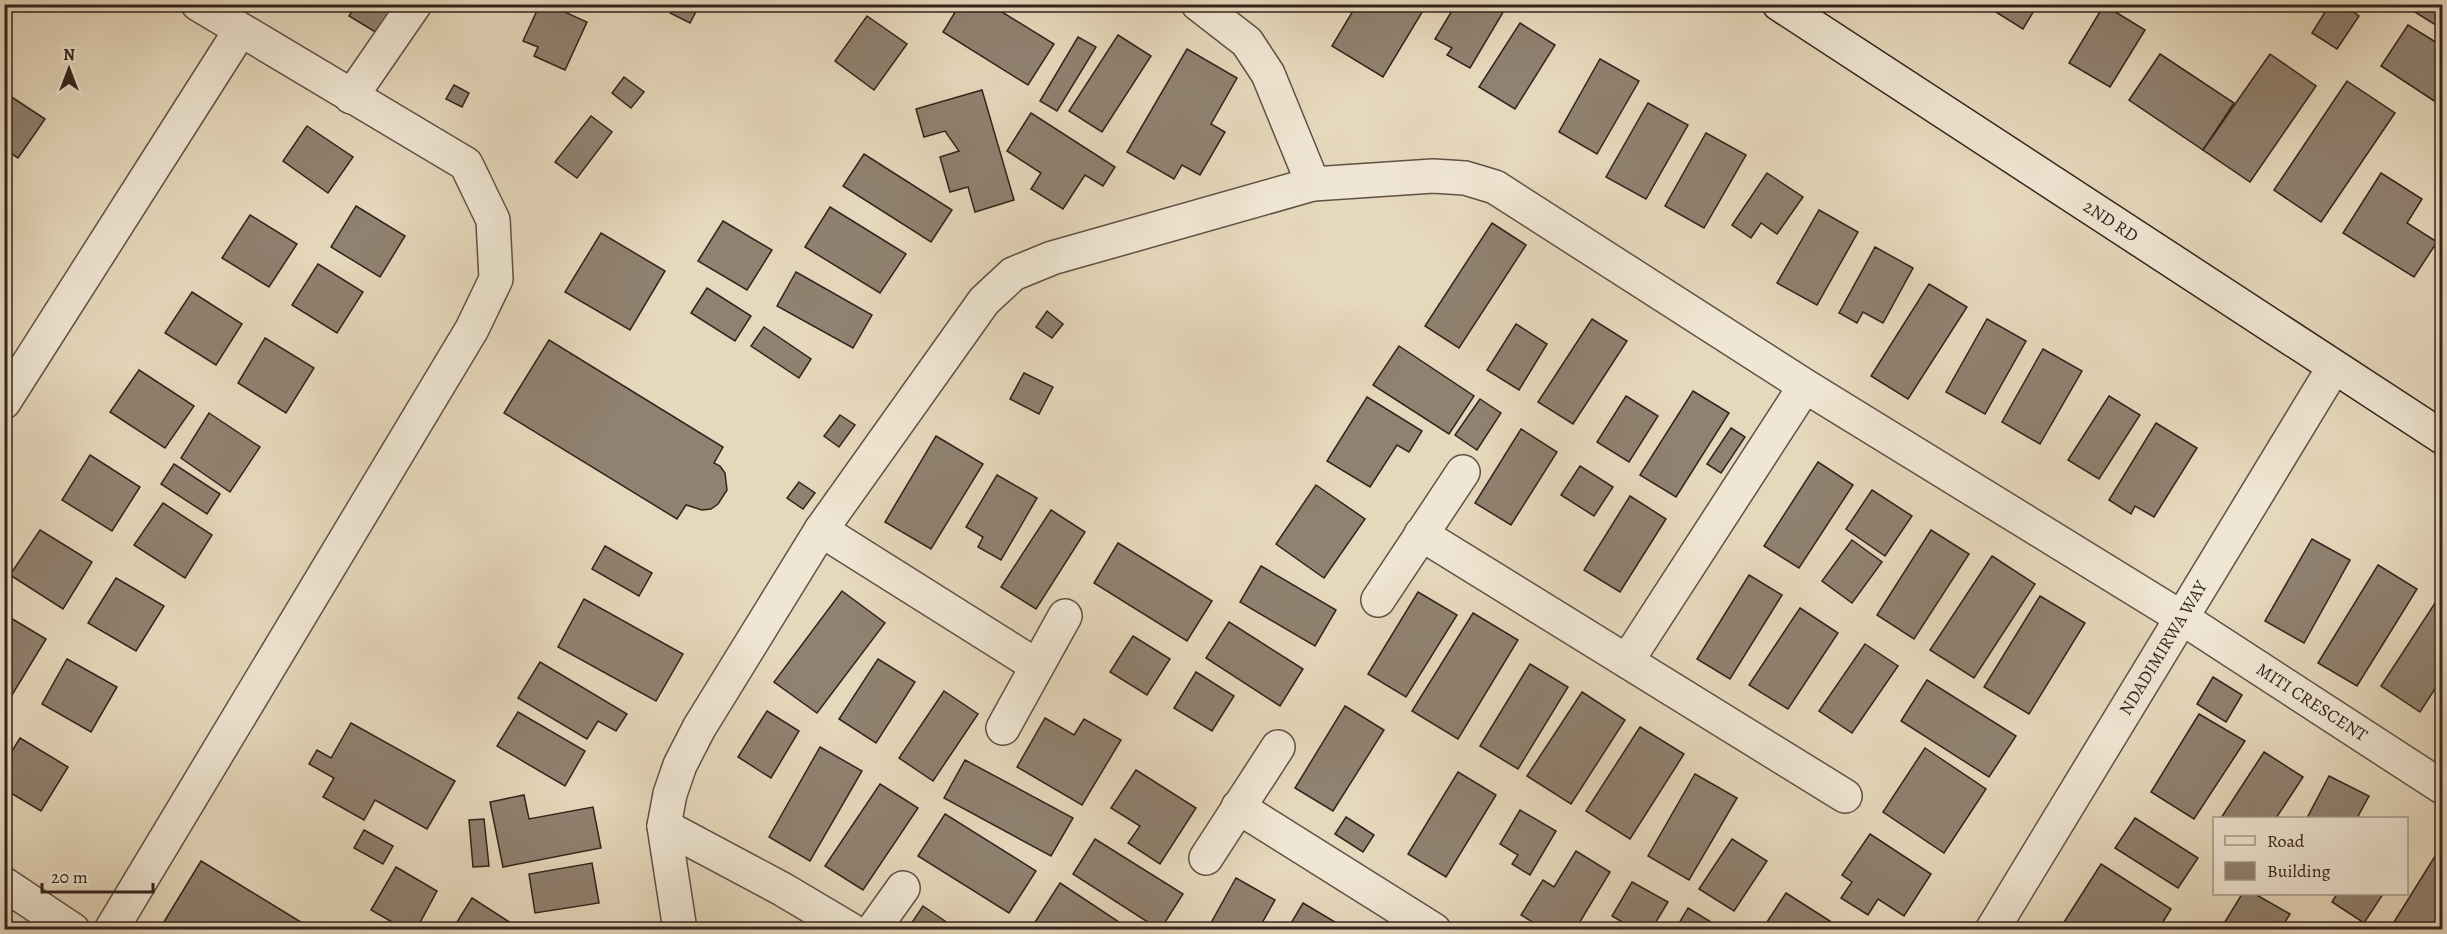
<svg xmlns="http://www.w3.org/2000/svg" width="2447" height="934" font-family="Alegreya,serif">
<rect width="100%" height="100%" fill="#e6d8bc"/>
<filter id="stains"><feTurbulence type="fractalNoise" baseFrequency=".00333" numOctaves="4"/><feColorMatrix values="0 0 0 0 .2 0 0 0 0 .09 0 0 0 0 .02 0 0 0 .5 -.17"/></filter>
<radialGradient id="worn" r=".72"><stop offset=".6" stop-color="#630" stop-opacity="0"/><stop offset="1" stop-color="#630" stop-opacity=".3"/></radialGradient>
<g fill="#908170" stroke="#33231d" stroke-width="1.5">
<path d="M356,4H394L377,33L349,16Z"/>
<path d="M540,4H547L587,22L565,70L534,56L538,47L523,41Z"/>
<path d="M675,4H700L690,23L670,13Z"/>
<path d="M960,4H989L1054,44L1028,85L943,32Z"/>
<path d="M1357,4H1427L1383,77L1332,46Z"/>
<path d="M1456,4H1498L1505,9L1470,68L1447,55L1452,48L1435,39Z"/>
<path d="M1983,4H2038L2023,29Z"/>
<path d="M2330,4H2342L2359,16L2337,49L2312,33Z"/>
<path d="M2413,4H2442V29L2410,9Z"/>
<path d="M2104,5L2145,30L2110,87L2069,63Z"/>
<path d="M867,16L907,44L874,90L835,61Z"/>
<path d="M1520,23L1555,45L1515,109L1479,87Z"/>
<path d="M2408,25L2442,46V106L2381,66Z"/>
<path d="M1118,35L1151,56L1102,132L1069,111Z"/>
<path d="M1078,37L1096,47L1057,111L1040,101Z"/>
<path d="M1187,49L1237,78L1211,124L1225,132L1200,175L1182,165L1174,179L1127,152Z"/>
<path d="M2160,54L2234,103L2203,150L2129,100Z"/>
<path d="M2270,54L2316,86L2250,182L2203,150Z"/>
<path d="M1600,59L1639,81L1597,154L1559,132Z"/>
<path d="M624,77L644,92L631,108L612,93Z"/>
<path d="M2347,81L2395,113L2321,222L2274,190Z"/>
<path d="M454,85L469,93L462,107L446,99Z"/>
<path d="M982,90L1014,200L975,212L968,187L950,192L940,157L959,151L945,131L924,137L916,109Z"/>
<path d="M4,92L45,119L18,158L4,149Z"/>
<path d="M1648,103L1688,125L1646,199L1606,177Z"/>
<path d="M1031,113L1115,167L1103,186L1085,175L1063,209L1031,189L1041,173L1007,151Z"/>
<path d="M591,116L612,132L577,178L555,162Z"/>
<path d="M307,126L353,157L328,193L283,161Z"/>
<path d="M1706,133L1746,155L1704,228L1665,206Z"/>
<path d="M864,154L952,210L931,242L843,186Z"/>
<path d="M1767,173L1803,197L1777,234L1761,223L1751,238L1732,225Z"/>
<path d="M2381,173L2422,199L2407,223L2437,242L2414,277L2343,233Z"/>
<path d="M356,206L405,236L380,277L331,247Z"/>
<path d="M830,207L906,254L880,293L805,247Z"/>
<path d="M1819,210L1858,232L1817,305L1777,283Z"/>
<path d="M250,215L297,244L269,287L222,258Z"/>
<path d="M723,221L772,250L747,290L698,261Z"/>
<path d="M1492,223L1526,245L1459,348L1425,326Z"/>
<path d="M601,233L665,271L630,330L565,292Z"/>
<path d="M1875,247L1913,268L1883,323L1863,312L1857,323L1839,313Z"/>
<path d="M318,264L363,292L337,333L292,305Z"/>
<path d="M796,272L872,315L853,348L777,306Z"/>
<path d="M1929,284L1967,307L1908,399L1871,376Z"/>
<path d="M707,288L751,316L735,341L691,313Z"/>
<path d="M192,292L242,324L216,365L165,333Z"/>
<path d="M1047,311L1063,324L1052,338L1036,327Z"/>
<path d="M1592,319L1627,341L1573,424L1538,402Z"/>
<path d="M1987,319L2026,341L1985,414L1946,392Z"/>
<path d="M1516,324L1547,344L1519,390L1487,370Z"/>
<path d="M764,327L811,359L799,378L751,346Z"/>
<path d="M265,338L314,368L286,413L238,383Z"/>
<path d="M549,340L723,447L714,463L720,466L725,473L727,490L718,504L711,509L702,510L686,505L677,519L504,413Z"/>
<path d="M1399,346L1474,396L1449,434L1373,385Z"/>
<path d="M2043,349L2082,371L2040,444L2002,422Z"/>
<path d="M139,370L194,406L165,448L110,412Z"/>
<path d="M1024,373L1053,387L1039,414L1010,399Z"/>
<path d="M1693,391L1729,413L1676,497L1640,475Z"/>
<path d="M1626,396L1658,416L1629,462L1597,442Z"/>
<path d="M2109,396L2140,415L2099,479L2068,460Z"/>
<path d="M1367,397L1422,431L1409,452L1397,445L1370,487L1327,461Z"/>
<path d="M1480,399L1501,413L1477,450L1455,435Z"/>
<path d="M209,413L260,447L230,492L181,458Z"/>
<path d="M840,415L855,425L839,447L824,436Z"/>
<path d="M2156,423L2197,448L2154,517L2135,506L2131,514L2109,500Z"/>
<path d="M1731,428L1745,437L1721,473L1707,464Z"/>
<path d="M1521,429L1557,452L1511,525L1475,503Z"/>
<path d="M936,436L983,464L931,549L885,522Z"/>
<path d="M90,455L140,487L112,531L62,500Z"/>
<path d="M1818,462L1853,485L1799,568L1764,546Z"/>
<path d="M174,464L220,494L207,514L161,484Z"/>
<path d="M1580,466L1613,487L1594,516L1561,495Z"/>
<path d="M997,475L1037,498L1001,560L978,547L983,537L966,527Z"/>
<path d="M799,482L815,493L803,509L787,498Z"/>
<path d="M1316,485L1365,519L1324,578L1276,544Z"/>
<path d="M1872,490L1912,516L1885,556L1846,529Z"/>
<path d="M1630,496L1666,519L1620,592L1584,570Z"/>
<path d="M163,503L212,535L185,578L134,545Z"/>
<path d="M1051,510L1085,532L1036,609L1001,587Z"/>
<path d="M40,530L92,562L63,609L10,575Z"/>
<path d="M1931,530L1969,554L1914,639L1877,615Z"/>
<path d="M2312,539L2350,560L2304,643L2265,621Z"/>
<path d="M1852,540L1882,562L1852,603L1822,581Z"/>
<path d="M1118,543L1212,601L1187,641L1094,583Z"/>
<path d="M605,546L652,573L639,596L592,569Z"/>
<path d="M1992,556L2035,584L1974,678L1930,650Z"/>
<path d="M2378,565L2417,589L2357,686L2318,663Z"/>
<path d="M1261,566L1336,610L1315,646L1240,602Z"/>
<path d="M1749,575L1782,595L1730,679L1697,659Z"/>
<path d="M116,578L164,606L136,651L88,623Z"/>
<path d="M842,591L885,623L817,713L774,682Z"/>
<path d="M1418,592L1457,615L1406,697L1368,674Z"/>
<path d="M2040,596L2085,623L2029,714L1984,687Z"/>
<path d="M584,599L683,654L656,701L558,647Z"/>
<path d="M2437,600L2442,603V678L2420,712L2381,686Z"/>
<path d="M1800,608L1838,633L1788,709L1749,685Z"/>
<path d="M1473,613L1518,640L1458,739L1412,711Z"/>
<path d="M4,614L46,639L12,695L4,690Z"/>
<path d="M1229,622L1303,669L1280,706L1206,658Z"/>
<path d="M1133,636L1170,659L1147,695L1110,672Z"/>
<path d="M1865,644L1898,666L1852,733L1819,711Z"/>
<path d="M67,659L117,687L91,732L42,704Z"/>
<path d="M878,659L915,682L876,743L839,719Z"/>
<path d="M540,662L627,714L616,731L598,721L587,739L518,698Z"/>
<path d="M1530,664L1568,687L1518,769L1480,746Z"/>
<path d="M1196,672L1234,696L1212,731L1174,708Z"/>
<path d="M2213,677L2242,695L2226,722L2197,704Z"/>
<path d="M1927,680L2016,736L1989,777L1901,721Z"/>
<path d="M944,691L978,714L933,781L899,758Z"/>
<path d="M1582,692L1625,720L1571,804L1527,776Z"/>
<path d="M1345,706L1384,730L1333,811L1295,788Z"/>
<path d="M767,711L799,731L771,778L738,757Z"/>
<path d="M518,712L585,751L565,786L497,746Z"/>
<path d="M2199,714L2245,741L2194,819L2151,792Z"/>
<path d="M1045,718L1074,735L1084,719L1121,740L1082,805L1017,767Z"/>
<path d="M351,723L455,781L427,829L375,800L364,820L323,797L334,778L309,764L317,750L331,758Z"/>
<path d="M1640,727L1684,754L1630,839L1586,811Z"/>
<path d="M20,738L68,767L41,811L4,789V764Z"/>
<path d="M820,747L862,771L810,861L769,837Z"/>
<path d="M1925,748L1986,789L1944,853L1883,812Z"/>
<path d="M2264,752L2303,777L2276,818H2221Z"/>
<path d="M965,760L1073,818L1051,856L944,798Z"/>
<path d="M1136,770L1196,808L1160,864L1128,843L1140,826L1111,808Z"/>
<path d="M1458,772L1496,795L1446,877L1408,854Z"/>
<path d="M1695,774L1737,798L1689,880L1648,856Z"/>
<path d="M2329,776L2369,796L2357,818H2307Z"/>
<path d="M880,784L918,808L863,890L825,866Z"/>
<path d="M524,795L529,819L593,807L601,848L503,867L490,802Z"/>
<path d="M1520,810L1556,831L1530,875L1512,864L1518,855L1500,844Z"/>
<path d="M945,814L1036,871L1009,913L918,856Z"/>
<path d="M1346,817L1374,835L1363,852L1335,834Z"/>
<path d="M2135,818L2198,858L2178,888L2115,848Z"/>
<path d="M484,819L489,866L473,867L469,820Z"/>
<path d="M364,830L393,846L383,864L354,848Z"/>
<path d="M1870,834L1931,874L1904,916L1878,899L1868,915L1841,898L1852,882L1842,875Z"/>
<path d="M1095,839L1183,894L1160,930L1073,874Z"/>
<path d="M1732,839L1767,861L1734,911L1699,889Z"/>
<path d="M1576,851L1610,872L1575,930H1546L1521,915L1543,880L1554,887Z"/>
<path d="M2437,853L2442,856V925L2440,930H2389Z"/>
<path d="M201,861L314,930H159Z"/>
<path d="M592,863L599,903L535,913L529,874Z"/>
<path d="M2101,864L2171,909L2158,930L2114,928L2059,930Z"/>
<path d="M396,867L437,891L416,930H406L371,910Z"/>
<path d="M1236,878L1275,900L1258,930H1207Z"/>
<path d="M1632,882L1668,902L1651,930H1627L1629,926L1612,916Z"/>
<path d="M1060,883L1131,930H1030Z"/>
<path d="M1786,893L1844,930H1772L1765,925Z"/>
<path d="M2242,894H2255L2290,914L2280,930H2220Z"/>
<path d="M2337,894H2383L2364,923L2332,902Z"/>
<path d="M472,898L522,930H452Z"/>
<path d="M1303,903L1340,925L1337,930H1287Z"/>
<path d="M923,906L958,930H907Z"/>
<path d="M1688,908L1724,930H1675Z"/>
</g>
<g fill="none" stroke-linecap="round" stroke-linejoin="round">
<defs>
<g id="street">
<path d="M1198,4L1247,42L1268,74L1313,184"/>
<path d="M351,97L415,4"/>
<path d="M4,402L240,31"/>
<path d="M821,530L1037,666"/>
<path d="M1421,534L1845,796"/>
<path d="M1378,600L1463,472"/>
<path d="M1627,661L1805,386"/>
<path d="M1003,728L1065,616"/>
<path d="M1238,807L1434,930"/>
<path d="M664,826L782,889L851,930"/>
<path d="M1206,858L1278,747"/>
<path d="M4,884L73,930"/>
<path d="M111,930L472,329L496,279L493,220L466,164L198,4"/>
<path d="M680,930L664,826L670,794L680,765L699,728L821,530L984,301L1013,274L1052,258L1313,184L1433,176L1465,178L1495,187L1805,386L2182,618L2442,787"/>
<path d="M873,930L903,888"/>
<path d="M1992,930L2334,367"/>
</g>
<path id="secondary" d="M1779,4L2442,437"/>
</defs>
<use href="#street" stroke="#605045" stroke-width="36"/>
<use href="#secondary" stroke="#33231d" stroke-width="36"/>
<use href="#street" stroke="#efe6d3" stroke-width="33"/>
<use href="#secondary" stroke="#efe6d3" stroke-width="33"/>
</g>
<g text-anchor="middle" dominant-baseline="central" stroke-width="4.5" stroke-linejoin="round" paint-order="stroke">
<g font-size="18" fill="#33231d" stroke="#efe6d3">
<text transform="translate(2111 221) rotate(33)">2ND RD</text>
<text transform="translate(2163 648) rotate(-59)">NDADIMIRWA WAY</text>
<text transform="translate(2312 702) rotate(33)">MITI CRESCENT</text>
</g>
</g>
<rect width="2447" height="934" fill="none" stroke="#e6d8bc" stroke-width="24"/>
<rect x="6" y="6" width="2435" height="922" fill="none" stroke="#33231d" stroke-width="3"/>
<rect x="12" y="12" width="2423" height="910" fill="none" stroke="#33231d" stroke-width="1.5"/>
<rect x="2213" y="817" width="195" height="78" fill="#efe6d3" stroke="#a4988a" stroke-width="1.5"/>
<rect x="2225" y="836" width="30" height="9" fill="#efe6d3" stroke="#a4988a" stroke-width="1.5"/>
<text x="2267" y="847" font-size="18" fill="#33231d">Road</text>
<rect x="2225" y="862" width="30" height="18" fill="#908170" stroke="#a4988a" stroke-width="1.5"/>
<text x="2267" y="877" font-size="18" fill="#33231d">Building</text>
<g transform="translate(69 69)" stroke="#efe6d3" stroke-width="4.5" paint-order="stroke">
<path d="M0-4.5L10 22L0 15L-10 22Z" fill="#33231d"/>
<text y="-9" font-size="16" font-weight="bold" text-anchor="middle" fill="#33231d">N</text>
</g>
<path d="M42 883v9h111v-9" fill="none" stroke="#33231d" stroke-width="3"/>
<text x="51" y="883" font-size="18" fill="#33231d" stroke="#efe6d3" stroke-width="4.5" paint-order="stroke">20 m</text>
<rect width="100%" height="100%" filter="url(#stains)"/>
<rect width="100%" height="100%" fill="url(#worn)"/>
</svg>
